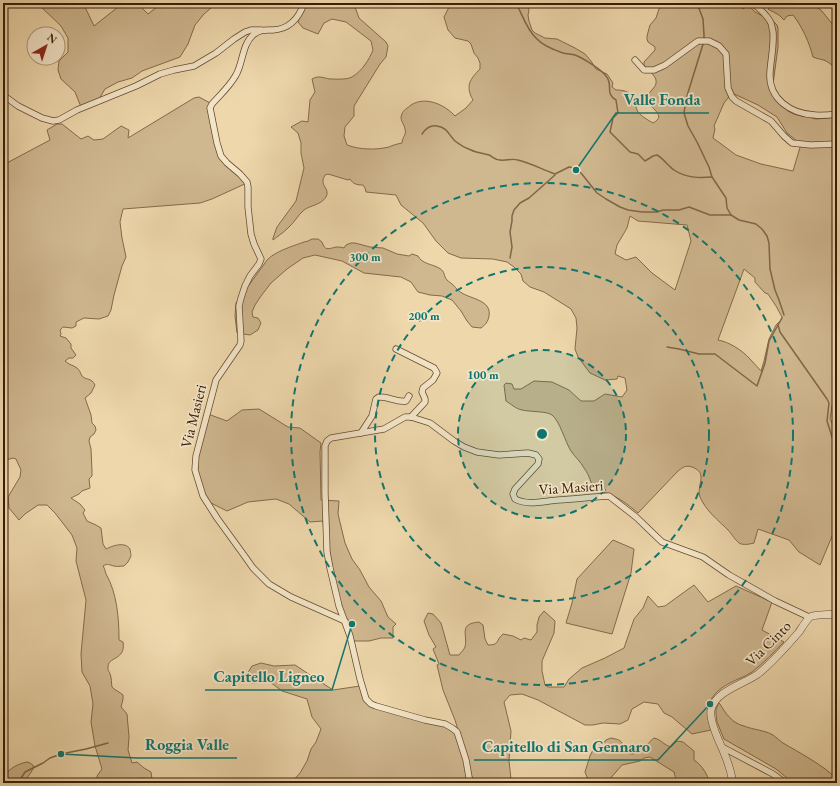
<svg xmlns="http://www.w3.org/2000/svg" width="840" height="786" font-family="'EB Garamond',serif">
<rect width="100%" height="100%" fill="#edd7ab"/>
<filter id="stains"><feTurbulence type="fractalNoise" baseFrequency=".005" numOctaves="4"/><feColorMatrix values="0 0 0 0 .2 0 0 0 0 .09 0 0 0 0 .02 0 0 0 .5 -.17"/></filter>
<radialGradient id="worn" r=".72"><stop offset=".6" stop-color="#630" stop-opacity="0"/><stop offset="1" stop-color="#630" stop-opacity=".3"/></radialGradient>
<g fill="#cfb78f" stroke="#846a4a" fill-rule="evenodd">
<path d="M37,3H81L85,7L94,26L123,3H137L148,14L162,3H217L204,14L195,25L188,44L180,57L142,71L132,78L118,82L105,89L99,99L81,107L75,92L61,79L58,70L59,61L68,52V38L61,26Z"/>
<path d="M305,3H325L327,4L328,3H352L355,7L359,18L386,42L388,46L386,57L380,64L354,106V116L345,127L344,136L347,145C360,150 376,150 389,147C393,145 397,144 402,143C402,137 407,135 405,129C404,123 399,120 402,114C403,110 408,108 411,105C425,96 444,104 455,116L466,108L473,100C465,86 470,79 480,69V63L478,58L474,53L471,44L468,41L455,38L448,30L444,17L451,3H526L529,10L528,15L529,21L532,30L535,33L545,38L557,39L575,48L585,54L591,61L596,69L607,74L613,83L612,87L616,90C622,90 629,91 633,97C636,101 635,108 638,112C642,117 648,120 653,123C668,115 649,108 647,100C646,92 658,88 656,80C655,75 647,69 644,65V62L655,50V47L648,42L647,39V36L650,25L656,18L659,9L663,3H738L743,9L748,5L755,12L774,22L777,25L778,28V47L773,84L777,100L788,111L794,114L816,119L837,117V166L834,182L837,184V393H835L832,406L830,419L837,432V537L833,534L820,565L799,552L789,540L758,529L754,543C750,544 746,545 741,544C736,542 732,534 728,530C718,520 706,511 700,497C696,485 709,473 692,467C686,465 683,467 678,471L638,513C625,502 611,491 593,491C592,483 589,475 584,468C581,462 575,457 571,451C565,442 560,421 552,415C547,411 530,412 522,410C516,409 511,404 506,401L504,385L506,383L512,384L514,389H521L534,381L552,382L569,390L581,401H594L605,394L622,397L627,390L625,378L618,376L617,379L605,380L590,373L578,357L575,349L577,328L576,318L571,309L544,292L530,287L523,281L521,274L514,267L507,262L493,259L461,258L448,253L436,241L423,223L401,205L396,195L366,192L365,188L363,185C357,185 353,184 350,179L348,180L328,174L325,175C318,186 331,188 326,197C321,205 311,205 304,210C298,215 294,223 288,228C283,233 278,236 273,240V238L277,227L296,201L304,168L301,153V143L298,133L291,127L302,121L308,122L310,100L315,92L312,79C319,75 323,78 330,79C336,79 346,80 352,77C362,71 369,60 373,50L371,41L346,22L332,19L324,23L318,34L303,28L298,22ZM732,93L758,105L777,117L787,133L801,144L793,171L761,164L736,155L713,138L715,129L714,126L724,103ZM630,216L638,221L687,225L691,241L675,290L652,273L636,257L626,260L615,254L617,245L627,228ZM744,269L755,278V282L765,293L768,294L776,306L782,317L781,320L776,325L769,339L764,361L761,371C757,367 754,363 750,359C742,350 729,342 718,340Z"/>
<path d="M772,3H809L821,10L834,26L837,34V70C834,67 830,63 826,61C822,59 817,59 813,57C809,42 803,28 793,15L787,16L784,20L779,15L768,9Z"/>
<path d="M199,97L214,105L213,110L221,152L228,161L249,182L212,199L200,203L123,209L120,222L122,238L126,257L122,266L114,295L111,310L108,316L99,319L84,318L76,322V326L72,328L63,327L60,330L61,334L60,336L66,338L71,344V348L76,355L73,358H69L65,361C69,365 73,365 77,368C80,370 80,373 82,376C87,381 91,377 95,385L91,393L85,398L91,415L92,423L95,426L96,430L94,434L90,437L89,441L91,449L92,471V476L89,479L90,488L82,491L79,494L71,498L80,504L85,510L83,513L87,521L96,525L101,528L103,544L106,549C112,546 125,541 130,549C130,549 131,555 131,556L128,562L124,566C121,566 117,567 114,566C109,565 108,563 103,566C105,569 105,571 106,574C117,593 119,618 119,640L123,642C126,661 107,656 108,668C108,672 109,670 110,674C112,678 111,683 112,687C114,690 120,692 123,695V699L121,707L127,714L129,737L128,750L132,763L137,762L144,768L151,772L152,779L140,778L139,783H98L97,776L102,769L95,746L91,722L93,704L90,686L82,672L81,654L86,600L76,561L77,548L72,535L55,513L47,505H38L25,514L19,520L9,508L8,497L20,477L21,470L16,459L13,458L3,461V165L50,140L47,130L57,124H62L81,139L88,136L94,140L103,139L121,126L129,130L128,138L194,98Z"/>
<path d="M312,239H318L322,242C325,251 328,249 336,247C339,247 341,247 344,248L346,245L351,243H355L370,247L383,248L397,254L409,256L412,254L418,256C422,264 432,264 439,268C446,272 443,276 447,280C449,282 451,283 452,284C455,286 456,289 459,291C468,299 492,299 489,316C488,322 485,325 481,328L472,327L467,321L461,311L452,300L442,296L430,295L418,292L411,282L401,277L364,273L342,261L315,255L303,258L287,269L271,283L261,296L255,305L252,312L253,317L258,318L261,323L258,330L250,335L237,333L235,316L236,303L265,263C270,253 293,246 304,242L308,241Z"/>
<path d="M259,409L288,427L300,428L321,443L320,452L321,500L339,501L338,514L345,543L352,559L360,570L369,587L381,601L388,617L396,624L393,627V638H381L369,641H349L325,546L323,521L310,522L289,504L276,499L248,502L227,511L207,501L193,474L198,469L197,459L208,414L227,421L242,410Z"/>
<path d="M613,540L634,549L631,573L612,634L566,623L572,603L577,579Z"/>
<path d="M694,585L708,602L736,586L772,602L762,630L784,642C774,652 764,663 752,672C745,677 737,679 730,683C718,689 706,700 708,714C708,719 710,725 711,730L692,734L672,717L664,713L658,704L644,702L632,709L628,720L620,724L603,723L593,725H585L538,700L522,694L510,695L504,702L511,731L509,761L511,779V783H472V777L467,759L455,720L443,690L437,665L439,664L433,649L436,647L429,635L424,621L428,613L433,614L441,623L450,655H459C461,652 464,650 465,647C468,634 458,624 479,622L483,625L485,639L488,645C500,645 495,641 503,634L513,636L521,640L524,638L531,640L537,632V625L539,617L544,611L555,621L554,633L542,661V671L545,685L548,687H564L569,679L582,668L605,658L624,648L634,619L643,608L648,596L658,607L665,606Z"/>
<path d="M261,663L274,666L295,665L333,690L360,686L365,700L453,726L464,756L468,778L454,783H291L300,773L307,761L311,749L316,742L321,729L312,717L307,699L282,691L270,682L252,683L247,674L252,666Z"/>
<path d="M719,703L720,704C726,714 732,723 744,726C754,730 764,730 773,735C777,738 780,741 783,743C800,753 823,765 837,779V783H793L776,769L724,739L717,722L716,714V709Z"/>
<path d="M611,738C622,740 622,741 625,752C638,759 645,745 654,738C660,739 664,745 671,747L677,741L683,742L694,751V760C702,765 707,774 710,783C703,783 682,785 677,781C675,778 675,775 674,772L650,757L644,758L640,761L622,765L609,780L599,783L593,782H589L585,772L590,756L594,748L602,745L606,740Z"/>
<path d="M27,762L30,763L34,766C32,772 26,781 19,783C15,784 8,783 3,783C3,771 17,764 27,762Z"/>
</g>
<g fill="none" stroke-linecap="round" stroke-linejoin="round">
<g stroke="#816647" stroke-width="1.5">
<path d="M516,3C522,14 527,30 536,38C543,46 554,50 563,53C567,54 572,54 575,55C583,58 602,70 606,76C614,85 604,93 616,100L618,113L613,118L610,132L630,152L638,154L645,161L653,156L657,155C664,159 668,166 674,170C686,178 698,178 712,177"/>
<path d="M697,3L703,19L704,35V41L686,99L684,113L688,126L697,142L709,167L712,177L726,198L727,208L731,215L739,220L756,224L762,229L767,236L769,243L770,269L775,290L779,300L784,315"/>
<path d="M422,134C426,128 430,125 437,126C448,128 448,134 455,141C460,145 465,148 471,150C477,153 483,153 489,155C493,157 495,160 500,160C506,161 512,158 518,160C531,163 543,170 555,174L569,167L574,168L581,173L597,193L606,199L620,207L628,210L642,212H657L663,210H679L689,207L710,215H731"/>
<path d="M510,258L512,247L510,232L512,221V216L514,210L520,203L529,198L555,175"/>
<path d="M782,318L778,325L780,332L827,399L829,403L827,421L833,440L837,534"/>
<path d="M667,347L679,349L699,354H715L757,386L765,363L769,341L778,325"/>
<path d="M18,783L25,772L43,763L50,758L61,754L86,749L108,743"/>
</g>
<defs>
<g id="minor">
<path d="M304,3C299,18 290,29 273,30C265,30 260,29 253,35C242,45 243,63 236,75C230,86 220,95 212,104L210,108L217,143L221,156L227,163L240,174L247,182L248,187V207L251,234L254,244L261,259L259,264L250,276L245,286L241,298L239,306L241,341L240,345L216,380L196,456L195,470L203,496L217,518L246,558L253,568L269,584L291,597L345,621"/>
<path d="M753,3C759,9 767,14 771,23C772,26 772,29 773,32C774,46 771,58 770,72C768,99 791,114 815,115C823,116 830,115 837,114"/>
<path d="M635,60L644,70H654L665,65L698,41H709L719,46L726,54L728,88L732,97L736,101L771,121L784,136L792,143L811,145L837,144"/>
<path d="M3,95L18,106L42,118L53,121L59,120L77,110L136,86L160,74L174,70L194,66L216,53L234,39L245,32L251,30H261"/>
<path d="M396,349L434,368L437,373L433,380L423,388L422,392L425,399V402L411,417"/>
<path d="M361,433L372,416L376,399L379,397C388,396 397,403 406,401L409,396"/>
<path d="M722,747L773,774L785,783"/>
<path d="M470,783L466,760L457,732L452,728L445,724L425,720L376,706L371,704L366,699L360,679L350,636L339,606L330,568L327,552L325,493V446L327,441L331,438L384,429L405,417H411L430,423L454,441L464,447L477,452L499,455L528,453L536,455L539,459L538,464L515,489L513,494L515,499C528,506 544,501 558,500C575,499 592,497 609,496L636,517L662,542L703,557L729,575L775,601L809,617"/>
</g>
<path id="tertiary" d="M733,783C731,771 727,759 722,748C718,739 709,720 711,710C715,691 744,684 758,674C773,662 786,647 799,632C801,629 807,619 810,617C814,614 831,615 837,614"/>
</defs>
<use href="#minor" stroke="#674b2f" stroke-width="7"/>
<use href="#tertiary" stroke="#674b2f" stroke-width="8"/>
<use href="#minor" stroke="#f3e5c8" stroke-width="5.5"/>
<use href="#tertiary" stroke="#f3e5c8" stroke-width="7"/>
</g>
<circle cx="542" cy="434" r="84" fill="#0f766e" fill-opacity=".12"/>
<g fill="none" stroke="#0f766e" stroke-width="2" stroke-dasharray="7 5">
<circle cx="542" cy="434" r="84"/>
<circle cx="542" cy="434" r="167"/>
<circle cx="542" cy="434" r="251"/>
</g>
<g text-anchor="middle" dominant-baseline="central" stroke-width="3.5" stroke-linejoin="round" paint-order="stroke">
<g font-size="15" fill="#3a1c06" stroke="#f3e5c8">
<text transform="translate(193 416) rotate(-76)">Via Masieri</text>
<text transform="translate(571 487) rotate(-4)">Via Masieri</text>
<text transform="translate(768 643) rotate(-45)">Via Cinto</text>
</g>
</g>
<circle cx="542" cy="434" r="6" fill="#0f766e" stroke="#f3e5c8" stroke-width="2"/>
<g font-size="12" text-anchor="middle" font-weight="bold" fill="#0f766e" stroke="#f3e5c8" stroke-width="3.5" stroke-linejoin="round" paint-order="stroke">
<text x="365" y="261">300 m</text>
<text x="424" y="320">200 m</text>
<text x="483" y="379">100 m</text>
</g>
<path fill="none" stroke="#0f766e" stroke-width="1.5" d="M576 170L616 113H709M352 624L332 690H205M61 754L137 758H237M710 704L658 760H474"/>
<g fill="#0f766e" stroke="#f3e5c8" stroke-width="1.5">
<circle cx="576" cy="170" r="4"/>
<circle cx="352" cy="624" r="4"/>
<circle cx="61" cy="754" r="4"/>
<circle cx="710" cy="704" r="4"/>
</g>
<g font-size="16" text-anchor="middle" font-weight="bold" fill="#0f766e" stroke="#f3e5c8" stroke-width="3.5" stroke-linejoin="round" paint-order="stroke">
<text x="662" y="105">Valle Fonda</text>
<text x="269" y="682">Capitello Ligneo</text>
<text x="187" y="750">Roggia Valle</text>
<text x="566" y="752">Capitello di San Gennaro</text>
</g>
<rect width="840" height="786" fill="none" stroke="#edd7ab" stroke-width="16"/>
<rect x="4" y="4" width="832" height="778" fill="none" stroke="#3a1c06" stroke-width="2"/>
<rect x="8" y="8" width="824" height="770" fill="none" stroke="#3a1c06"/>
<g transform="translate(46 46) rotate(39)"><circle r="19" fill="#f3e5c8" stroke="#a9957a"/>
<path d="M0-3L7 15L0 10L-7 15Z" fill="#8f2418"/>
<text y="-6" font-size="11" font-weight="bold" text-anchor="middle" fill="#3a1c06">N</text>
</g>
<rect width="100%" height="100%" filter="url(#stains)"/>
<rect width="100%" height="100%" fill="url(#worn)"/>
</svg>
